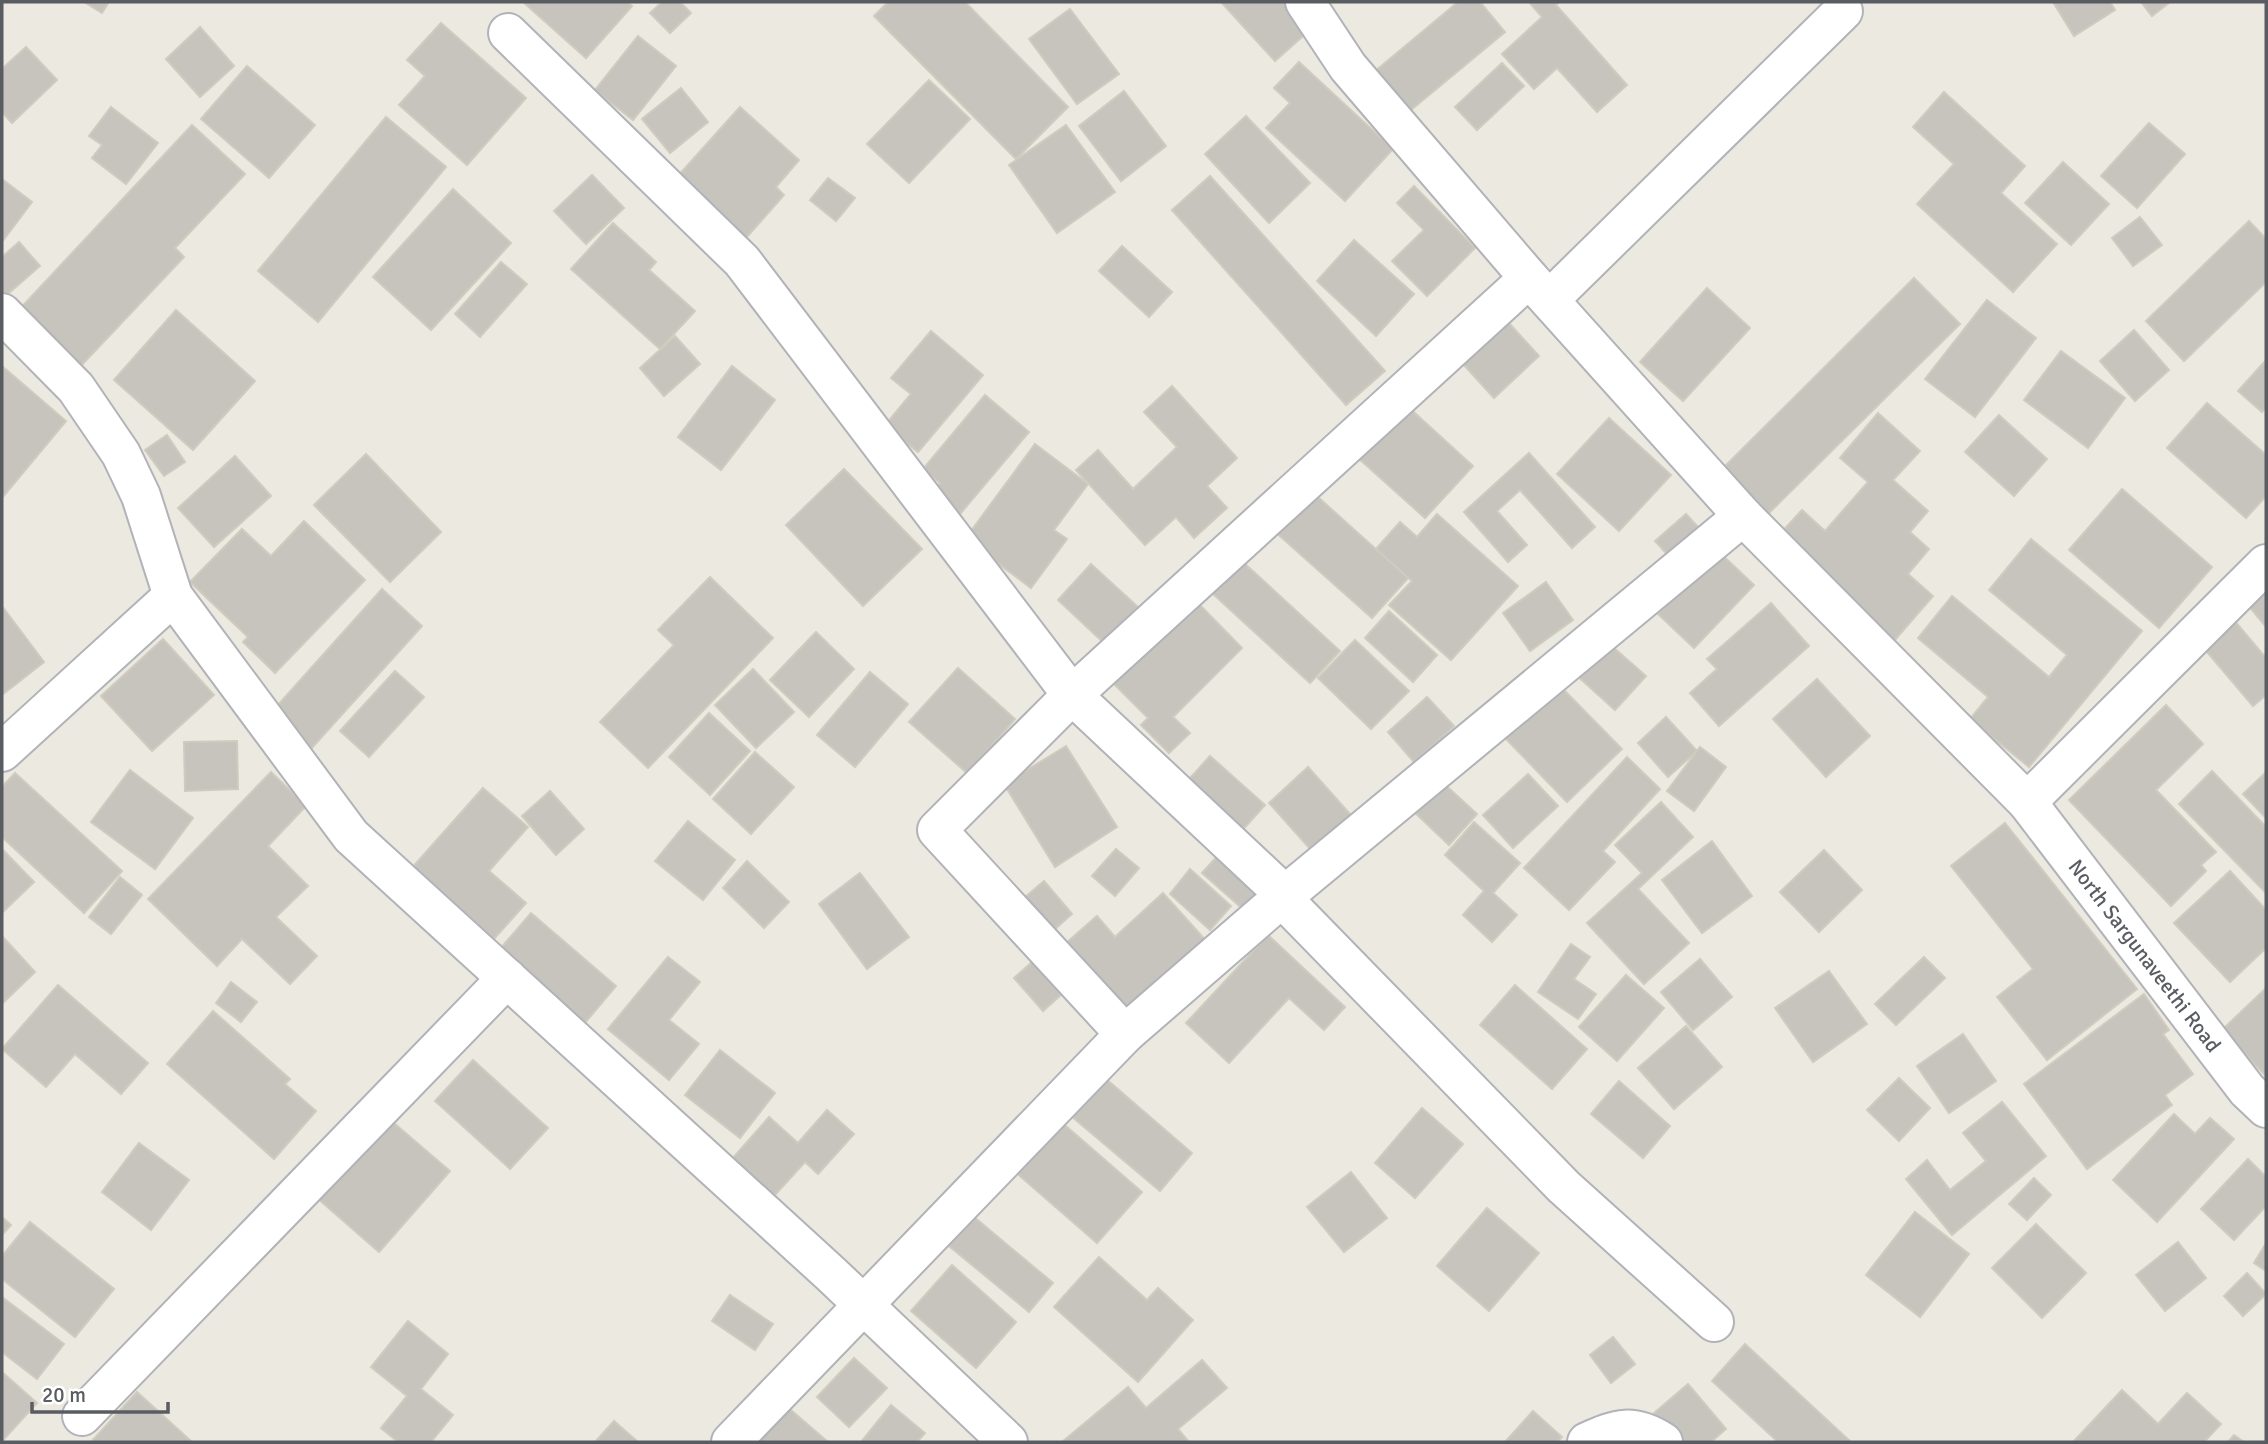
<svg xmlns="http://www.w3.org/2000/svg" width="2268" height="1444" font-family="Signika,sans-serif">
<rect width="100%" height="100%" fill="#ebe9e0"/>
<g fill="#c6c4bd" stroke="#d0cbbf" stroke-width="2">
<path d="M84,2H109L102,13Z"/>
<path d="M523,2H627L632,6L586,58Z"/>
<path d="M662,2H680L691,13L670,33L650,13Z"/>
<path d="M888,2H965L1068,107L1016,159L874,16Z"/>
<path d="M1221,2H1287L1311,29L1275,61Z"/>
<path d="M1458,2H1480L1505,32L1406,114L1373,73Z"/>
<path d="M1529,2H1559L1556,5L1627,85L1597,112L1557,68L1534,89L1502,54L1542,17Z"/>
<path d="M2053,2H2110L2115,10L2074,36Z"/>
<path d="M2141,2H2170L2152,16Z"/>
<path d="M1070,9L1119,74L1077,104L1029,39Z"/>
<path d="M441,23L526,98L467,165L399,105L425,76L407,60Z"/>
<path d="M200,27L234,66L200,97L166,59Z"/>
<path d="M638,36L676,66L633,120L595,90Z"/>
<path d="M26,47L57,80L12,123L2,112V69Z"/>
<path d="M1299,62L1393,149L1345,201L1266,128L1290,103L1274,88Z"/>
<path d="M1502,63L1524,86L1477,130L1455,107Z"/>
<path d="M247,66L315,125L269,178L201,119Z"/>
<path d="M929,80L970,119L909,183L867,144Z"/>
<path d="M681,88L708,122L670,153L642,119Z"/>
<path d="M1124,91L1166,146L1121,181L1079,126Z"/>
<path d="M1944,92L2025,166L2001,193L2057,244L2013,292L1917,204L1954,164L1913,127Z"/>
<path d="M111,107L158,143L126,184L92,158L102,145L89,136Z"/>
<path d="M740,107L799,160L776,187L784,195L746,238L677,177Z"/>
<path d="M1246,116L1310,183L1269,223L1205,154Z"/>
<path d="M386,117L446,167L318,322L258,271Z"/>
<path d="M2149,123L2185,154L2137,208L2101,176Z"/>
<path d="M192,125L245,174L175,248L184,257L76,371L15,314Z"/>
<path d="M1066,125L1115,192L1057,233L1009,165Z"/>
<path d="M2063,162L2109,204L2071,245L2025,203Z"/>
<path d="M592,175L624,208L586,244L554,211Z"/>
<path d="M1210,176L1385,371L1346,405L1172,210Z"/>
<path d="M828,178L855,198L836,221L810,200Z"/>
<path d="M2,179L32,202L2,242Z"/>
<path d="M1414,186L1475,248L1427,296L1392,261L1424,230L1397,203Z"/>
<path d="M453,189L511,243L431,330L373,277Z"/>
<path d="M2140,217L2162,245L2133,266L2112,238Z"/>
<path d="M2249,221L2266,239V282L2184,361L2146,321Z"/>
<path d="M613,223L656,262L649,270L695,311L660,349L571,269Z"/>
<path d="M1354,240L1414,294L1376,336L1317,281Z"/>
<path d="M19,242L40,266L2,299V257Z"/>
<path d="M1122,246L1172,292L1149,317L1099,271Z"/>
<path d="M501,262L527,284L480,337L455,314Z"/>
<path d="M1914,278L1960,324L1757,525L1712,479Z"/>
<path d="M1707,288L1750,328L1683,401L1640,362Z"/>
<path d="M1987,300L2036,338L1975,417L1925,379Z"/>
<path d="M176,310L255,381L193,450L114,380Z"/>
<path d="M1508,322L1539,356L1494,398L1463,364Z"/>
<path d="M2134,330L2169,370L2135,401L2100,361Z"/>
<path d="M931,331L983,375L918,452L885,425L911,394L891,378Z"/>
<path d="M675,336L700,364L664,396L640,368Z"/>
<path d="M2061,351L2125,398L2088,448L2024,400Z"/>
<path d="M2266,360V407L2262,412L2238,391Z"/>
<path d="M2,366L66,421L2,498Z"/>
<path d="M732,366L775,400L721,470L678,437Z"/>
<path d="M1172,386L1237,458L1207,486L1227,508L1194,538L1176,517L1145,545L1076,470L1098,450L1133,489L1177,447L1144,412Z"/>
<path d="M985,395L1029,432L955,520L928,497L940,483L923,469Z"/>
<path d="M2207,403L2266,455V496L2246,518L2167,448Z"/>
<path d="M1406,405L1473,466L1425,518L1358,458Z"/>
<path d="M1878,413L1920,451L1893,480L1928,511L1910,532L1929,549L1908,574L1933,596L1894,641L1776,538L1802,510L1825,531L1868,482L1840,458Z"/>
<path d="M1999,415L2047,459L2014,496L1965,452Z"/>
<path d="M1609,418L1671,475L1619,531L1557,474Z"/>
<path d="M167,435L185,462L164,476L145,450Z"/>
<path d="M1035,444L1088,484L1054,530L1067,539L1031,588L965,539Z"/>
<path d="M1529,453L1595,527L1572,548L1520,490L1497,511L1527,545L1508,562L1464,512Z"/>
<path d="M366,454L441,532L390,582L314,505Z"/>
<path d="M235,456L271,496L214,547L178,508Z"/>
<path d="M844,469L922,549L863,606L786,525Z"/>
<path d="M1309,489L1408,578L1372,618L1273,530Z"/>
<path d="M2122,489L2212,567L2159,628L2069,550Z"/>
<path d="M1437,514L1518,586L1451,660L1389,605L1412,581L1376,549L1400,522L1417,537Z"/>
<path d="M1686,514L1709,539L1678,566L1655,541Z"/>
<path d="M304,521L365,580L275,673L243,642L248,637L190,582L242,529L271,556Z"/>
<path d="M2031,539L2142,631L2029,767L1970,719L1988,697L1918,638L1952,596L2049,677L2067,655L1989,590Z"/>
<path d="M1717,550L1754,585L1694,648L1658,614Z"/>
<path d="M1231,551L1340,651L1310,683L1201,583Z"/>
<path d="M1091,564L1138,607L1105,644L1058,600Z"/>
<path d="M710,577L773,638L648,768L600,722L674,645L658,630Z"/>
<path d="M1546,582L1573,620L1530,651L1503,613Z"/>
<path d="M2266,588V627L2247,604Z"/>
<path d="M382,589L422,626L309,751L269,715Z"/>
<path d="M1193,598L1242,648L1173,717L1190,733L1169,753L1141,725L1148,718L1110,680Z"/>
<path d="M1771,603L1809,646L1719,726L1690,693L1717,669L1707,659Z"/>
<path d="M2,606L44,662L2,695Z"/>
<path d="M1389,611L1437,655L1413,682L1365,638Z"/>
<path d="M2233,619L2266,658V695L2253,706L2202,646Z"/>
<path d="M816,632L854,669L809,717L770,680Z"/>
<path d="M163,639L214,695L152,751L101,696Z"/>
<path d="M1355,640L1409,691L1371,729L1318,678Z"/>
<path d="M1605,640L1646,676L1615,710L1575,674Z"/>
<path d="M958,668L1015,719L967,773L909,722Z"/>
<path d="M753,669L794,712L756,748L715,705Z"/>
<path d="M395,671L424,697L369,757L340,731Z"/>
<path d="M870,672L908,704L855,767L817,735Z"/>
<path d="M1817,679L1870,736L1826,777L1773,719Z"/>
<path d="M1559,685L1622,749L1567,802L1505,738Z"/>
<path d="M1427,697L1454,726L1414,762L1388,732Z"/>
<path d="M2166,705L2203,744L2156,790L2216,852L2201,865L2206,871L2171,906L2069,800Z"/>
<path d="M709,713L750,751L710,795L669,757Z"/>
<path d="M1666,717L1697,751L1668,777L1638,743Z"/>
<path d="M237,741L238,789L185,791L184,742Z"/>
<path d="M1066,746L1117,827L1055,867L1004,784Z"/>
<path d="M1700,747L1726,767L1694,811L1667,791Z"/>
<path d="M755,752L794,787L751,834L713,799Z"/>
<path d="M1210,756L1265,805L1237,836L1182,787Z"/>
<path d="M1627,757L1660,789L1603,851L1615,862L1569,910L1524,868Z"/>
<path d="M1308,767L1358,823L1319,859L1269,803Z"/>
<path d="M130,770L193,818L155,869L91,822Z"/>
<path d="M2212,771L2266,827V893L2179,804Z"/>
<path d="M271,772L306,806L268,846L308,886L276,917L317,956L290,984L242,939L217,966L148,899Z"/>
<path d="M2266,772V818L2243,794Z"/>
<path d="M15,773L122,871L84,913L2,837V787Z"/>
<path d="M1528,774L1558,806L1513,848L1483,815Z"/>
<path d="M1440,780L1477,814L1449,845L1412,810Z"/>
<path d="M483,788L528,827L489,871L526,903L484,950L403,878Z"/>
<path d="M550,791L584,829L556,855L522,816Z"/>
<path d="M1661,802L1693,837L1638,889L1689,943L1644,984L1587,923L1642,873L1615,845Z"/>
<path d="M688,821L735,860L703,900L655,861Z"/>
<path d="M1474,822L1520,863L1493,893L1517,915L1492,942L1463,915L1484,891L1445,855Z"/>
<path d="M2005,823L2137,989L2047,1060L1997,997L2033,969L1951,866Z"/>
<path d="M1712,841L1752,896L1702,933L1662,880Z"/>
<path d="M2,849L34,882L2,913Z"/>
<path d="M1116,849L1139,868L1115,896L1092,876Z"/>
<path d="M1223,850L1263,886L1243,909L1202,873Z"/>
<path d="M1824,850L1862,890L1819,932L1780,892Z"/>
<path d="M747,861L789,902L764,928L723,888Z"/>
<path d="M1190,869L1231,906L1210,930L1170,894Z"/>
<path d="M2230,871L2266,910V948L2230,982L2174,923Z"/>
<path d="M860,873L909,937L867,969L819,904Z"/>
<path d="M120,877L142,895L111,934L89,917Z"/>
<path d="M1044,881L1072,914L1054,930L1025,897Z"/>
<path d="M1163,893L1208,943L1129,1013L1066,943L1097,916L1115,937Z"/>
<path d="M531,913L616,986L579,1030L494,956Z"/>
<path d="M1268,935L1345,1007L1324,1030L1289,998L1229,1063L1186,1023Z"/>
<path d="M2,936L35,972L2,1004Z"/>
<path d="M1571,944L1590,957L1574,979L1596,994L1578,1019L1538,992Z"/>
<path d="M668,957L700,982L669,1020L699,1044L669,1080L608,1029Z"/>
<path d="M1924,957L1945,978L1896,1025L1875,1004Z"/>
<path d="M1700,959L1732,997L1693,1030L1661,992Z"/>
<path d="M1032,962L1061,995L1043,1011L1014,978Z"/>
<path d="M1829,971L1867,1024L1813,1062L1775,1008Z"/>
<path d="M1626,975L1664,1008L1617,1061L1579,1027Z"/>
<path d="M231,982L257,1002L241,1022L216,1003Z"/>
<path d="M58,985L148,1063L121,1094L75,1054L46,1087L2,1049Z"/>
<path d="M1515,985L1587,1049L1552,1089L1480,1025Z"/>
<path d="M2266,988V1076L2222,1030Z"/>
<path d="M2144,994L2169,1030L2163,1034L2193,1074L2165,1095L2172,1105L2087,1169L2024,1084Z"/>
<path d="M213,1011L290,1079L285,1084L316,1111L274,1159L167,1064Z"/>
<path d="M1686,1026L1722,1067L1674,1109L1638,1068Z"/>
<path d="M1963,1034L1996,1081L1949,1113L1917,1066Z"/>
<path d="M720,1050L775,1093L740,1138L685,1095Z"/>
<path d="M473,1060L548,1128L510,1169L435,1101Z"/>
<path d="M1098,1072L1192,1153L1160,1191L1065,1111Z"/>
<path d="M1899,1078L1930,1108L1899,1141L1867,1110Z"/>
<path d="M1619,1081L1670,1126L1643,1158L1591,1114Z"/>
<path d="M2002,1102L2046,1156L1952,1235L1906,1179L1927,1160L1950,1190L1986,1161L1963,1133Z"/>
<path d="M1422,1108L1463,1144L1415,1198L1375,1163Z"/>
<path d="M827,1110L854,1134L818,1174L805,1162L774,1196L732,1159L769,1117L798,1143Z"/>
<path d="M2174,1114L2195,1134L2210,1118L2234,1139L2157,1222L2113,1180Z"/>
<path d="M388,1118L450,1171L379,1252L317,1198Z"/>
<path d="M1059,1120L1142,1192L1097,1243L1014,1171Z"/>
<path d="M139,1143L189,1180L151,1230L102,1192Z"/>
<path d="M2248,1159L2266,1177V1206L2234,1240L2201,1209Z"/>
<path d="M1351,1172L1387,1218L1344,1252L1307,1207Z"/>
<path d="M2034,1178L2051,1195L2027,1220L2009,1204Z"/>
<path d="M1487,1208L1539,1253L1489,1311L1437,1266Z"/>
<path d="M1915,1212L1969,1254L1920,1317L1866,1275Z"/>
<path d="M973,1216L1053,1283L1029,1312L949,1246Z"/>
<path d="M2,1217L11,1225L2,1235Z"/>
<path d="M30,1222L114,1289L75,1337L2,1279V1256Z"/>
<path d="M2036,1224L2086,1273L2042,1318L1992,1268Z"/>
<path d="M2178,1242L2206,1278L2165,1311L2136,1275Z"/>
<path d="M2266,1243V1271L2254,1263Z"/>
<path d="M1099,1257L1147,1300L1158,1288L1193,1320L1138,1382L1054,1307Z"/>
<path d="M952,1265L1016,1322L976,1368L911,1311Z"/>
<path d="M2247,1273L2266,1294L2243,1316L2224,1296Z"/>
<path d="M730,1295L773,1324L755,1350L712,1321Z"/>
<path d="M2,1297L64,1344L37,1379L2,1352Z"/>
<path d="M408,1321L448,1354L421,1389L453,1415L431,1442H398L381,1428L407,1396L371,1367Z"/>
<path d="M1613,1337L1635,1364L1611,1383L1590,1355Z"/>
<path d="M1745,1344L1851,1442H1778L1712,1381Z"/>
<path d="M854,1358L887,1388L849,1427L817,1397Z"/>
<path d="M1202,1360L1227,1388L1178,1429L1189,1442H1062L1128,1387L1146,1408Z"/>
<path d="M2,1372L37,1403L4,1439L2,1437Z"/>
<path d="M1688,1384L1726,1429L1711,1442H1679L1654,1413Z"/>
<path d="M2122,1390L2158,1424L2187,1393L2221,1424L2204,1442H2073Z"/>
<path d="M137,1392L192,1442H91Z"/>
<path d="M784,1404L828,1442H750Z"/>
<path d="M891,1405L925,1433L917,1442H861Z"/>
<path d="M1533,1411L1562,1437L1557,1442H1505Z"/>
<path d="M614,1421L638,1442H595Z"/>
<path d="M2234,1435L2244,1442H2228Z"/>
</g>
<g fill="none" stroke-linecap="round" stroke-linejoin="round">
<defs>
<g id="minor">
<path d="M1305,2L1348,67L1529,278"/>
<path d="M508,33L742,261L1072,695L1285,895L1283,899L1564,1187L1714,1322"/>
<path d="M1549,300L1843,11"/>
<path d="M2,313L76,388L121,454L141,496L173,596L351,836L831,1274L1008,1442"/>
<path d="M2,752L173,596"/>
<path d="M2027,802L2266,564"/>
<path d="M1125,1034L1285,895L1743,516"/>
<path d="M82,1416L507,978"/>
<path id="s1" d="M731,1442L1125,1034L937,830L1072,695L1529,278L1743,516L2027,802L2247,1090L2266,1108"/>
<path d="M1587,1442C1618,1428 1633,1423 1663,1442"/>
</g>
</defs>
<use href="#minor" stroke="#b1b3b8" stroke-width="42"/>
<use href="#minor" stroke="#fff" stroke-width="38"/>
</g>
<g text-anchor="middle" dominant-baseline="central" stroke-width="6" stroke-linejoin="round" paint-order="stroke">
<g font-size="21" fill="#595c61" stroke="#fff">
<text stroke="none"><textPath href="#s1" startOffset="2571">North Sargunaveethi Road</textPath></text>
</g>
</g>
<rect width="2268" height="1444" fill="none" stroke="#595c61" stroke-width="7"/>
<path d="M32 1402v10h136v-10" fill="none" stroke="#595c61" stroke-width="3.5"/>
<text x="42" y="1402" font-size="21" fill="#595c61" stroke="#ffffff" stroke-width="5" paint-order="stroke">20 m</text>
</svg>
